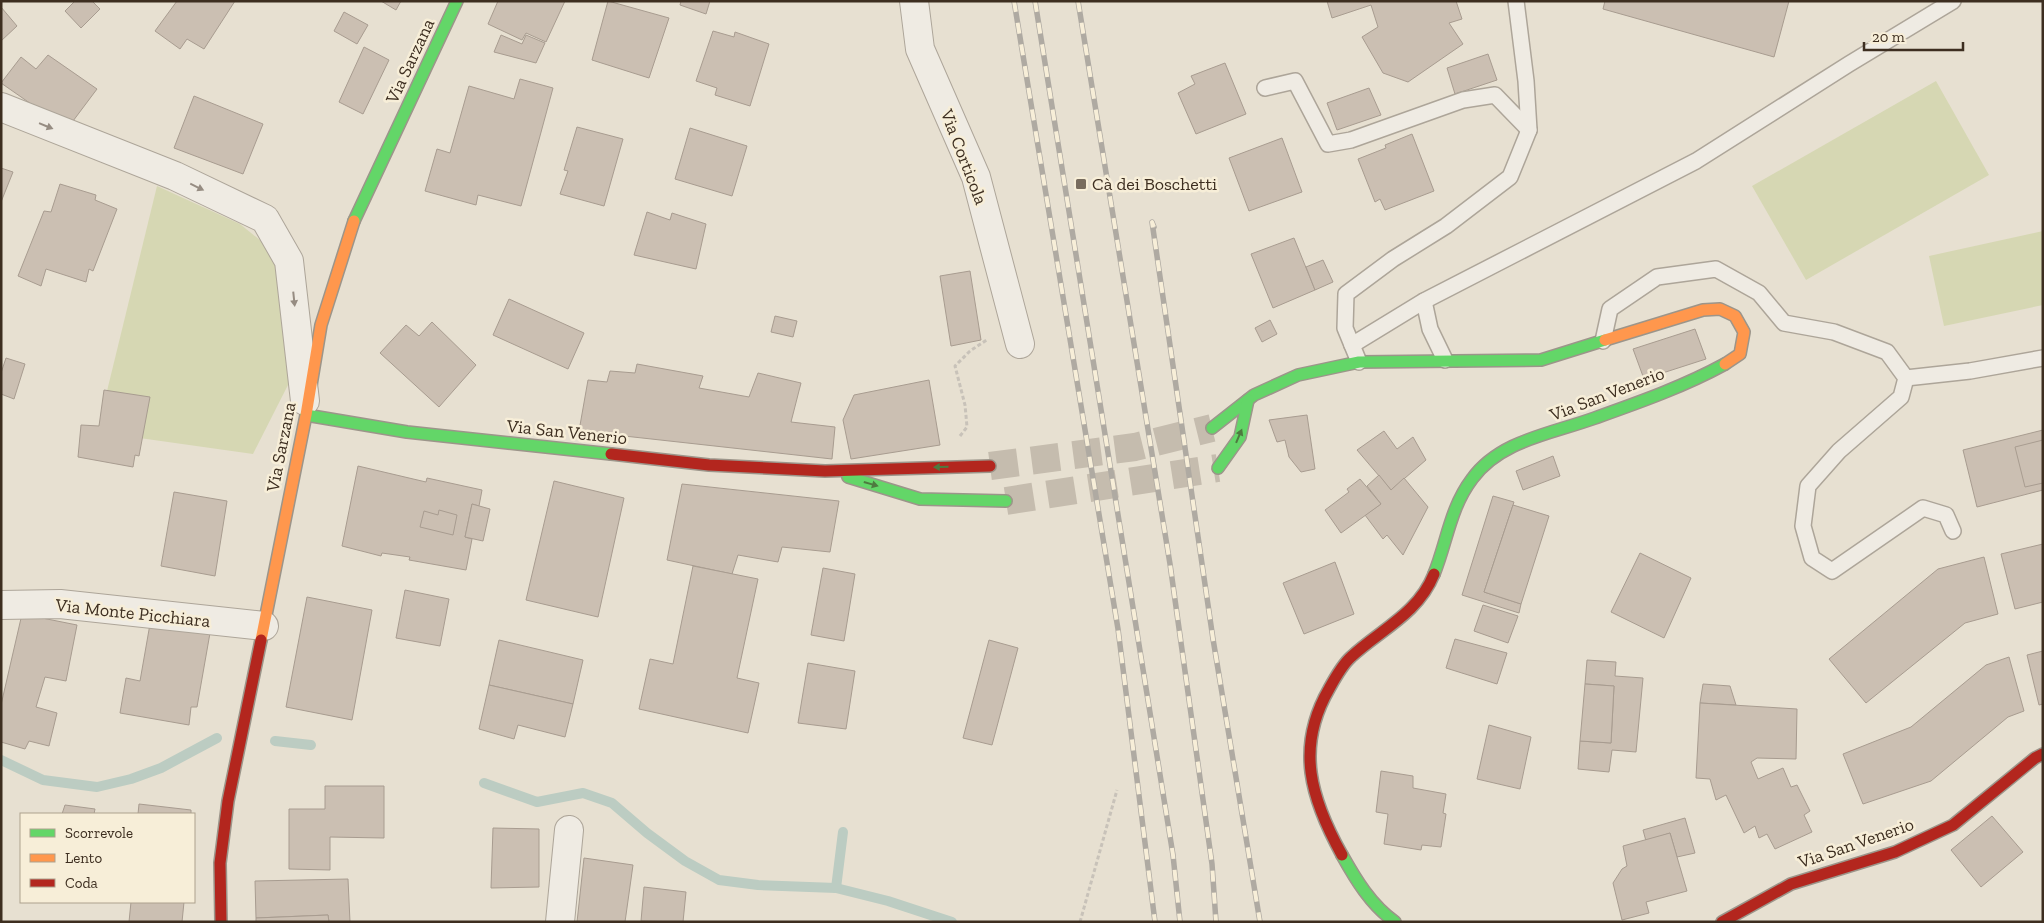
<svg xmlns="http://www.w3.org/2000/svg" width="2044" height="923" font-family="'Zilla Slab',serif">
<rect width="100%" height="100%" fill="#e7e0d1"/>
<g fill="#d6d7b3">
<path d="M1936,81L1989,175L1806,280L1752,186Z"/>
<path d="M157,186L240,224L281,257L289,383L253,454L97,432Z"/>
<path d="M2043,231V305L1944,326L1929,256Z"/>
</g>
<g fill="none" stroke-linecap="round" stroke-linejoin="round">
<g stroke="#bcccc2" stroke-width="10">
<path d="M275,741L311,745"/>
<path d="M1,760L43,780L97,787L131,779L161,768L217,738"/>
<path d="M484,783L537,802L583,793L612,803L647,833L685,861L719,880L758,885L836,888L888,901L952,922"/>
<path d="M836,888L843,832"/>
</g>
</g>
<g fill="#cbbfb2" stroke="#a89c90">
<path d="M75,1H92L100,9L81,28L65,11Z"/>
<path d="M177,1H235L204,49L187,39L180,49L155,31Z"/>
<path d="M381,1H401L396,10Z"/>
<path d="M498,1H565L546,42L526,33L522,40L488,24Z"/>
<path d="M608,1L669,18L649,78L592,60Z"/>
<path d="M681,1H710L706,14L680,5Z"/>
<path d="M1327,1H1456L1462,19L1449,23L1463,44L1408,82L1383,73L1362,37L1378,27L1371,5L1332,18Z"/>
<path d="M1605,1H1789L1774,57L1603,9Z"/>
<path d="M1,7L17,26L1,41Z"/>
<path d="M344,12L368,25L357,44L334,31Z"/>
<path d="M713,31L734,37L735,32L769,44L750,106L715,95L717,88L696,81Z"/>
<path d="M501,35L522,44L526,35L545,43L536,63L494,52Z"/>
<path d="M364,47L389,60L363,114L339,102Z"/>
<path d="M1488,54L1497,80L1455,94L1447,68Z"/>
<path d="M48,55L97,89L67,129L1,83L21,57L36,69Z"/>
<path d="M1225,63L1246,114L1196,134L1178,93L1195,84L1191,76Z"/>
<path d="M520,79L553,88L521,206L478,195L476,205L425,191L437,149L450,153L469,86L514,99Z"/>
<path d="M1369,88L1381,115L1337,130L1327,103Z"/>
<path d="M194,96L263,124L243,174L174,148Z"/>
<path d="M577,127L623,139L604,206L560,194L568,171L564,170Z"/>
<path d="M690,128L747,146L732,196L675,179Z"/>
<path d="M1412,134L1434,191L1385,210L1380,199L1375,202L1358,159L1386,148L1385,145Z"/>
<path d="M1282,138L1302,192L1249,211L1229,158Z"/>
<path d="M1,168L13,172L1,202Z"/>
<path d="M60,184L96,195L95,200L117,209L93,271L89,269L86,282L46,269L41,286L18,276L44,211L51,212Z"/>
<path d="M647,212L670,220L672,213L706,224L696,269L634,255Z"/>
<path d="M1294,238L1315,290L1273,308L1251,254Z"/>
<path d="M1323,260L1333,282L1315,290L1306,267Z"/>
<path d="M970,271L981,340L951,346L940,276Z"/>
<path d="M509,299L584,333L568,369L493,335Z"/>
<path d="M775,316L797,321L793,337L771,332Z"/>
<path d="M1270,320L1277,334L1262,342L1255,328Z"/>
<path d="M432,322L476,365L439,407L380,353L406,325L419,336Z"/>
<path d="M1695,329L1706,359L1644,379L1633,349Z"/>
<path d="M6,358L25,364L14,399L1,394V373Z"/>
<path d="M637,364L703,376L699,388L749,397L758,373L801,383L791,422L835,427L832,459L579,431L588,380L607,382L610,371L635,373Z"/>
<path d="M929,380L940,445L851,459L843,420L854,395Z"/>
<path d="M104,390L150,397L139,456L135,455L133,467L78,457L81,425L99,426Z"/>
<path d="M1307,415L1315,469L1301,472L1289,457L1285,440L1277,442L1269,420Z"/>
<path d="M2043,430V490L1977,507L1963,450Z"/>
<path d="M1384,431L1397,449L1413,437L1426,460L1391,490L1357,450Z"/>
<path d="M2043,440V483L2025,487L2015,447Z"/>
<path d="M1553,456L1560,476L1523,490L1516,471Z"/>
<path d="M358,466L426,482L427,478L482,490L479,506L472,504L465,537L472,539L466,570L409,560L410,557L382,553L381,556L342,546Z"/>
<path d="M1379,475L1391,490L1404,478L1428,507L1403,555L1387,535L1383,539L1365,515L1381,504L1367,486Z"/>
<path d="M1360,479L1381,504L1341,533L1325,510L1349,492L1347,489Z"/>
<path d="M554,481L624,498L598,617L526,600Z"/>
<path d="M682,484L839,501L830,552L782,547L778,562L738,555L732,574L667,560Z"/>
<path d="M174,492L227,501L215,576L161,566Z"/>
<path d="M1493,496L1514,502L1484,592L1521,604L1519,613L1462,595Z"/>
<path d="M472,504L490,509L483,541L465,537Z"/>
<path d="M1513,505L1549,516L1521,604L1484,592Z"/>
<path d="M439,510L457,515L453,535L420,527L424,511L438,515Z"/>
<path d="M2043,544V602L2015,609L2001,554Z"/>
<path d="M1640,553L1691,578L1664,638L1611,612Z"/>
<path d="M1984,557L1998,614L1965,623L1866,703L1829,659L1938,569Z"/>
<path d="M1335,562L1354,614L1304,634L1283,583Z"/>
<path d="M693,566L758,579L737,678L759,683L748,733L639,709L650,659L673,664Z"/>
<path d="M823,568L855,574L844,641L811,635Z"/>
<path d="M405,590L449,599L440,646L396,638Z"/>
<path d="M307,597L372,610L352,720L286,707Z"/>
<path d="M1483,605L1518,616L1508,643L1474,631Z"/>
<path d="M22,614L77,625L66,681L45,677L36,707L57,713L49,746L29,741L25,749L1,742V705Z"/>
<path d="M150,624L210,633L197,707H191L189,725L120,713L126,678L140,681Z"/>
<path d="M1455,639L1507,653L1497,684L1446,668Z"/>
<path d="M499,640L583,660L573,704L489,685Z"/>
<path d="M989,640L1018,648L992,745L963,738Z"/>
<path d="M2043,651V704L2039,705L2027,655Z"/>
<path d="M2009,657L2024,711L2008,717L1931,781L1863,804L1843,754L1911,727L1986,665Z"/>
<path d="M1587,660L1616,662L1615,676L1643,678L1636,752L1612,750L1609,772L1578,769L1580,741L1611,743L1614,686L1585,684Z"/>
<path d="M808,663L855,671L846,729L798,723Z"/>
<path d="M1585,684L1614,686L1611,743L1580,741Z"/>
<path d="M1703,684L1730,686L1736,705L1700,703Z"/>
<path d="M489,685L573,704L565,737L518,725L514,739L479,729Z"/>
<path d="M1700,703L1797,709L1796,759L1757,758L1751,762L1758,779L1783,768L1791,787L1797,785L1810,811L1804,815L1812,832L1775,849L1767,834L1759,838L1755,826L1744,833L1726,795L1716,800L1710,779L1696,778Z"/>
<path d="M1489,725L1531,737L1520,789L1477,779Z"/>
<path d="M1381,771L1413,776V788L1446,794L1443,813L1446,814L1441,847L1422,845L1421,850L1384,844L1388,814L1376,812Z"/>
<path d="M325,786H384V838L330,837V870L289,869V809H325Z"/>
<path d="M139,804L191,810V814H138Z"/>
<path d="M65,805L95,809L94,814H62Z"/>
<path d="M1992,816L2023,852L1981,887L1951,850Z"/>
<path d="M1685,818L1695,853L1677,857L1670,833L1646,841L1643,830Z"/>
<path d="M493,828L539,829V887L491,888Z"/>
<path d="M1670,833L1687,891L1646,902L1649,913L1622,920L1613,883L1622,869L1627,866L1623,846Z"/>
<path d="M584,858L633,865L625,922H577Z"/>
<path d="M348,879L350,922H329L328,915L256,918L255,881Z"/>
<path d="M644,887L686,892L683,922L641,921Z"/>
<path d="M131,902H184L182,922H129Z"/>
<path d="M328,915L329,922H256V918Z"/>
</g>
<g fill="none" stroke-linecap="round" stroke-linejoin="round">
<g stroke="#c5bcae" stroke-width="28" stroke-dasharray="28 14" stroke-linecap="butt">
<path d="M990,466L1135,447L1212,428"/>
<path d="M1006,501L1218,468"/>
</g>
<defs>
<g id="lane">
<path d="M1265,88L1295,81L1328,144L1351,140L1463,100L1495,95L1529,130"/>
<path d="M1424,301L1430,329L1445,360"/>
<path d="M1603,341L1610,309L1657,277L1716,269L1759,293L1784,323L1834,332L1887,352L1906,378L1901,397L1839,451L1808,486L1803,526L1812,558L1832,571L1923,508L1946,515L1953,531"/>
<path d="M1352,345L1345,328L1346,294L1393,259L1446,226L1510,177L1529,130L1526,81L1516,1"/>
<path d="M1359,362L1352,345L1424,301L1696,161L1849,64L1953,1"/>
<path d="M1906,378L1970,371L2043,358"/>
</g>
<g id="street">
<path d="M914,1L920,49L976,177L1020,344"/>
<path d="M1,107L175,176L265,219L289,261L305,401"/>
<path d="M1,605L60,604L264,626"/>
<path d="M560,922L569,830"/>
</g>
<g id="fast">
<path d="M354,221L457,1"/>
<path d="M306,415L407,432L611,454"/>
<path d="M1212,428L1254,395L1298,375L1359,362L1541,360L1605,340"/>
<path d="M1218,468L1240,437L1248,400"/>
<path d="M848,477L920,499L1006,501"/>
<path d="M1434,574C1447,542 1450,508 1472,479C1499,441 1550,434 1592,419C1637,403 1683,387 1725,364"/>
<path d="M1342,855C1356,880 1371,905 1395,922"/>
</g>
<g id="slow">
<path d="M1605,340L1703,310L1720,309L1735,316L1744,332L1740,354L1725,364"/>
<path d="M261,640L306,415L321,325L354,221"/>
</g>
<g id="jam">
<path d="M611,454L709,465L825,471L990,466"/>
<path d="M1342,855C1311,799 1295,748 1329,689C1335,678 1342,665 1351,657C1380,630 1418,614 1434,574"/>
<path d="M221,922L220,863L228,801L261,640"/>
<path d="M1722,922L1791,884L1895,852L1953,825L2035,758L2043,754"/>
</g>
</defs>
<use href="#lane" stroke="#ada599" stroke-width="18"/>
<use href="#street" stroke="#ada599" stroke-width="30"/>
<use href="#fast" stroke="#9c958a" stroke-width="14"/>
<use href="#slow" stroke="#9c958a" stroke-width="14"/>
<use href="#jam" stroke="#9c958a" stroke-width="14"/>
<g stroke="#c8c2b9" stroke-width="3" stroke-dasharray="4 2.5" stroke-linecap="butt">
<path d="M960,436L967,427L965,405L955,366L970,351L988,339"/>
<path d="M1080,922L1117,790"/>
</g>
<use href="#lane" stroke="#efebe3" stroke-width="15"/>
<use href="#street" stroke="#efebe3" stroke-width="28"/>
<use href="#fast" stroke="#63d668" stroke-width="11"/>
<use href="#slow" stroke="#ff974d" stroke-width="11"/>
<use href="#jam" stroke="#b3261e" stroke-width="11"/>
<defs>
<g id="rail">
<path d="M1014,1L1118,629L1155,922"/>
<path d="M1035,1L1173,855L1180,922"/>
<path d="M1078,1L1170,564L1212,864L1216,922"/>
<path d="M1154,227L1152,222L1213,639L1260,922"/>
</g>
</defs>
<use href="#rail" stroke="#afaaa2" stroke-width="5.5"/>
<use href="#rail" stroke="#f7eed8" stroke-width="4" stroke-dasharray="11" stroke-linecap="butt"/>
</g>
<defs><path id="oneway-solid" d="M-6-.8H1V-3.2L6.5 0L1 3.2V.8H-6Z" transform="scale(1.25)"/></defs>
<g fill="#968c82">
<use href="#oneway-solid" transform="translate(46 126) rotate(22)"/>
<use href="#oneway-solid" transform="translate(197 187) rotate(26)"/>
<use href="#oneway-solid" transform="translate(294 299) rotate(84)"/>
</g>
<g fill="#4e7a40">
<use href="#oneway-solid" transform="translate(1239 436) rotate(-67)"/>
<use href="#oneway-solid" transform="translate(941 467) rotate(179)"/>
<use href="#oneway-solid" transform="translate(871 484) rotate(16)"/>
</g>
<rect fill="#786c5e" stroke="#f7eed8" stroke-width="2" x="1075" y="178" width="12" height="12" rx="2.5"/>
<g text-anchor="middle" dominant-baseline="central" stroke-width="5" stroke-linejoin="round" paint-order="stroke">
<g font-size="18" fill="#3d2e20" stroke="#f7eed8">
<text transform="translate(410 61) rotate(-65)">Via Sarzana</text>
<text transform="translate(964 157) rotate(69)">Via Corticola</text>
<text transform="translate(1607 394) rotate(-21)">Via San Venerio</text>
<text transform="translate(567 432) rotate(6)">Via San Venerio</text>
<text transform="translate(281 447) rotate(-79)">Via Sarzana</text>
<text transform="translate(133 613) rotate(6)">Via Monte Picchiara</text>
<text transform="translate(1856 843) rotate(-19)">Via San Venerio</text>
</g>
<g font-size="18" fill="#3d2e20" stroke="#f7eed8" text-anchor="start">
<text x="1092" y="184">Cà dei Boschetti</text>
</g>
</g>
<rect width="2044" height="923" fill="none" stroke="#3d2e20" stroke-width="5"/>
<rect x="20" y="813" width="175" height="90" fill="#f7eed8" stroke="#ada18e"/>
<rect x="30" y="829" width="25" height="8" fill="#63d668" stroke="#ada18e"/>
<text x="65" y="838" font-size="15" fill="#3d2e20">Scorrevole</text>
<rect x="30" y="854" width="25" height="8" fill="#ff974d" stroke="#ada18e"/>
<text x="65" y="863" font-size="15" fill="#3d2e20">Lento</text>
<rect x="30" y="879" width="25" height="8" fill="#b3261e" stroke="#ada18e"/>
<text x="65" y="888" font-size="15" fill="#3d2e20">Coda</text>
<path d="M1864 42v8h99v-8" fill="none" stroke="#3d2e20" stroke-width="2.5"/>
<text x="1872" y="42" font-size="15" fill="#3d2e20" stroke="#f7eed8" stroke-width="4" paint-order="stroke">20 m</text>
</svg>
